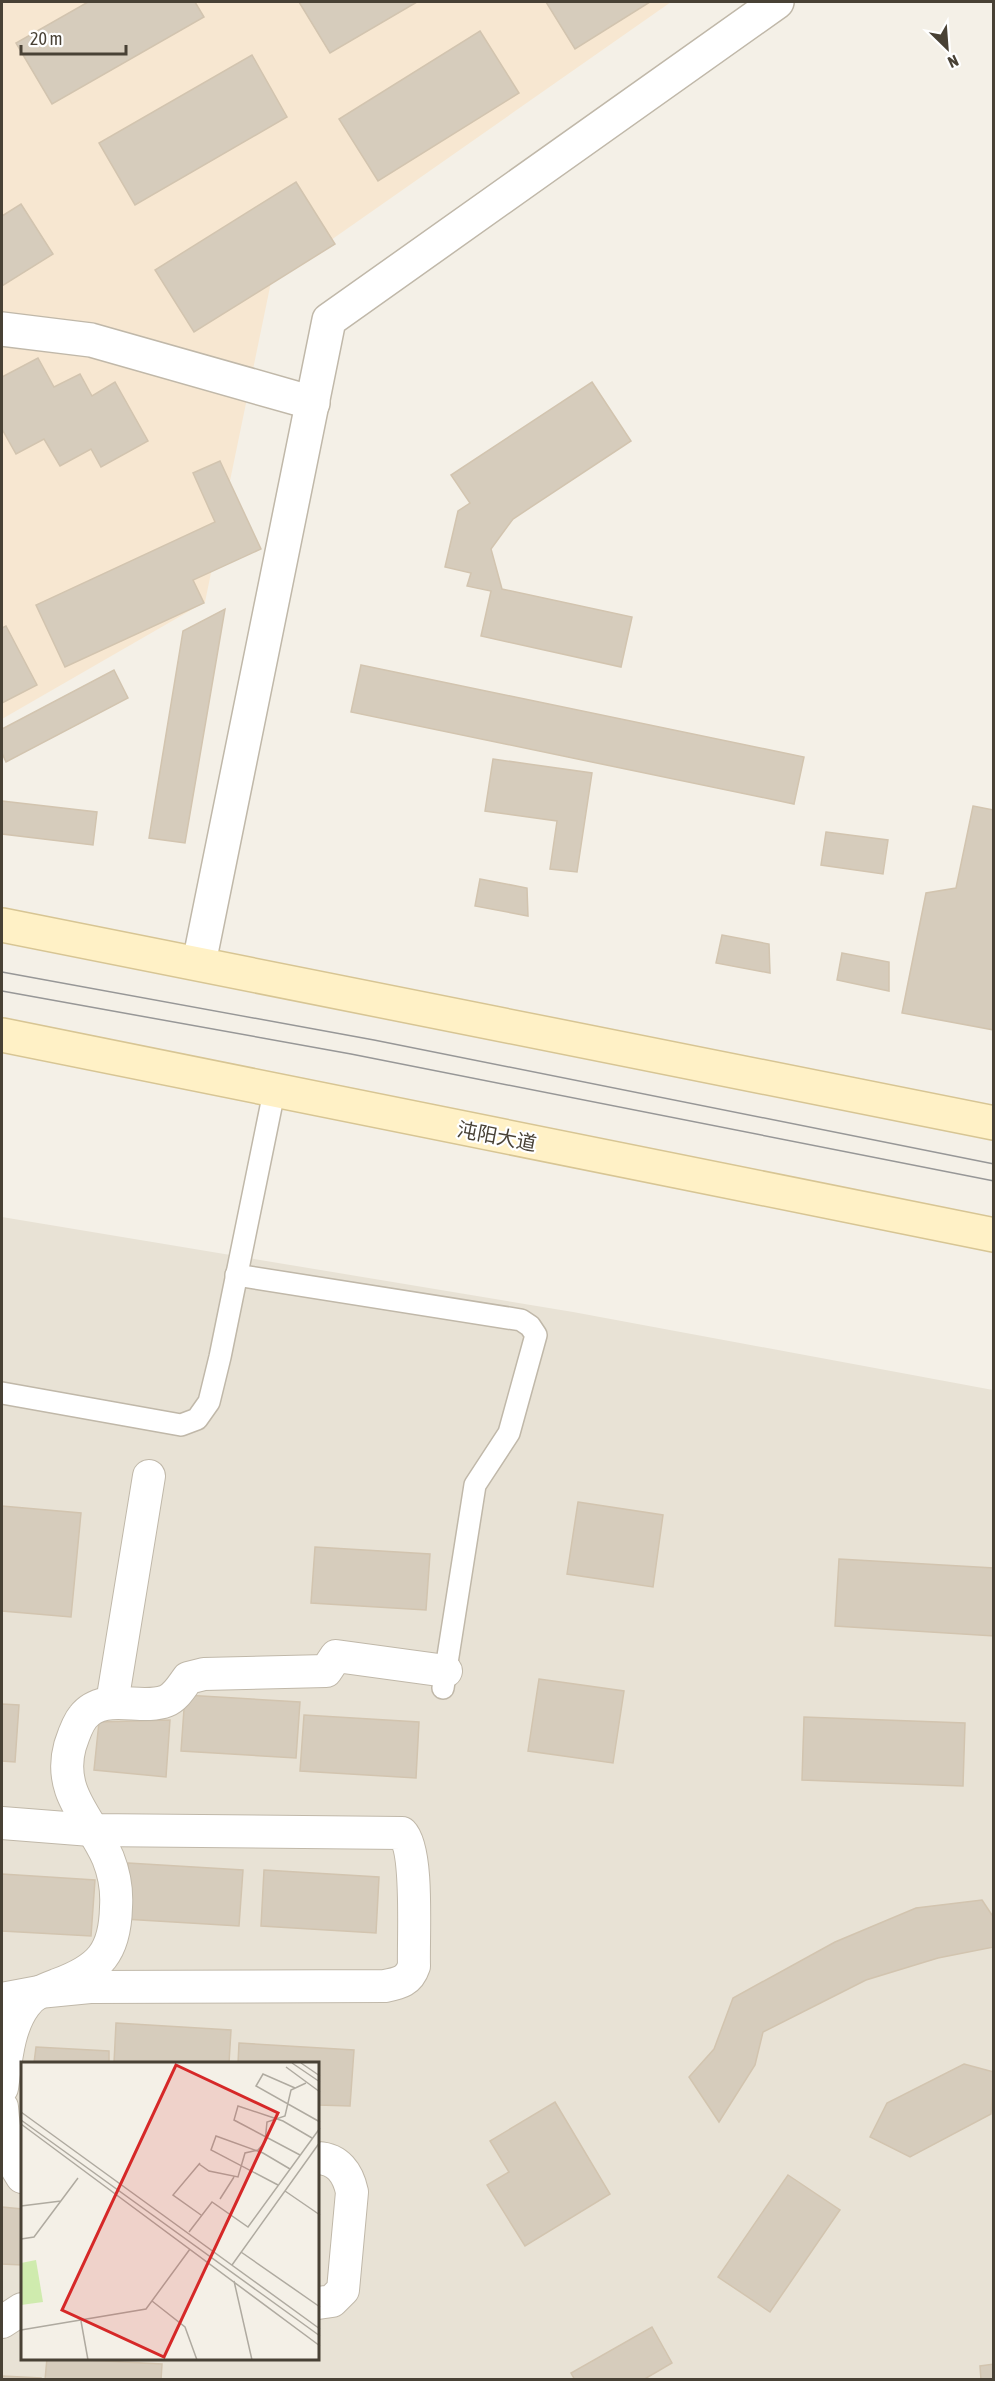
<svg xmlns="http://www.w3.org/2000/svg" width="995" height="2381" font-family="'Asap Condensed','Noto Sans SC',sans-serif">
<rect width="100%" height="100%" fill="#f4f0e7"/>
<path fill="#e8e2d5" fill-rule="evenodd" d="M2,1217L573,1312L993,1390V2379H2ZM22,2063H318V2358H22Z"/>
<path fill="#f7e7d1" d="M2,2H671L271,282L205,602L2,719Z"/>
<g fill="#d6ccbc" stroke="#d2c4af" stroke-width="1.5">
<path d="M88,2H195L204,17L52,104L16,43Z"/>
<path d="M299,2H417L330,53Z"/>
<path d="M546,2H650L575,49Z"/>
<path d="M480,31L519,93L378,181L339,119Z"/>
<path d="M252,55L287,117L135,205L99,143Z"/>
<path d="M296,182L335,244L194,332L155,270Z"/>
<path d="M21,204L53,254L2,286V216Z"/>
<path d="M38,358L54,387L80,374L92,396L115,382L148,441L101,467L91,449L60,466L44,439L16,454L2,429V377Z"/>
<path d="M592,382L631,441L513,519L491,549L502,589L632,617L621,667L481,636L491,591L467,586L471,573L445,567L458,511L470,503L451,475Z"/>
<path d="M220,461L261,549L193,580L204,603L65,667L36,605L215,522L193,473Z"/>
<path d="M225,609L185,843L149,838L183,631Z"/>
<path d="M6,626L37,685L2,703V628Z"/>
<path d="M361,665L804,757L794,804L351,712Z"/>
<path d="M114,670L128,698L6,762L2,753V729Z"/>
<path d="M493,759L592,773L577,872L550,869L557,821L485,811Z"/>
<path d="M2,801L97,812L93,845L2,834Z"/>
<path d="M973,806L994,810V1030L902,1013L926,893L956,888Z"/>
<path d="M826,832L888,840L883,874L821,865Z"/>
<path d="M480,879L527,888L528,916L475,906Z"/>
<path d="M722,935L769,944L770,973L716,963Z"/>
<path d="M842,953L889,962V991L837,980Z"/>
<path d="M578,1502L663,1515L653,1587L567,1574Z"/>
<path d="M2,1506L81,1513L71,1617L2,1611Z"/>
<path d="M315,1547L430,1554L426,1610L311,1603Z"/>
<path d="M839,1559L994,1568V1636L835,1626Z"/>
<path d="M539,1679L624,1691L613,1763L528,1751Z"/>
<path d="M185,1695L300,1702L296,1758L181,1751Z"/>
<path d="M2,1704L19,1705L15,1762L2,1761Z"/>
<path d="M304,1715L419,1722L416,1778L300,1771Z"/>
<path d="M804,1717L965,1723L963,1786L802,1780Z"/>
<path d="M170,1720L166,1777L94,1770L99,1722Z"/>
<path d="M128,1863L243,1870L239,1926L124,1919Z"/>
<path d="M264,1870L379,1877L376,1933L261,1926Z"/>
<path d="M2,1874L95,1880L91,1936L2,1931Z"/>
<path d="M982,1900L994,1918V1947L938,1958L866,1980L763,2032L755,2065L719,2122L689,2077L714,2049L733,1998L835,1942L916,1908Z"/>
<path d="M116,2023L231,2030L229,2063H114Z"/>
<path d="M239,2043L354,2050L350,2106L318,2105V2063H238Z"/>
<path d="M36,2047L109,2051V2063H34Z"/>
<path d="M964,2064L994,2072L991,2114L910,2157L870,2137L887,2103Z"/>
<path d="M555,2102L610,2194L525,2246L487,2185L509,2172L490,2141Z"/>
<path d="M788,2175L840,2210L770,2312L718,2277Z"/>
<path d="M2,2207L22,2209V2265L2,2264Z"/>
<path d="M652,2327L672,2363L643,2380H575L571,2373Z"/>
<path d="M47,2358L162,2364L161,2380H45Z"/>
<path d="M994,2364V2380H981L980,2366Z"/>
<path d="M2,2376L41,2378V2380H2Z"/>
</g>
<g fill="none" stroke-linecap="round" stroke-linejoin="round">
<defs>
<g id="service">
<path d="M236,1275L521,1320L530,1326L536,1335L509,1433L475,1485L443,1688"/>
<path d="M2,1393L181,1425L197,1419L209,1402L220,1357L274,1092"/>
</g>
<g id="pedestrian">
<path d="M112,1703L149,1476"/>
<path d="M2,1823L91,1830L402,1833C419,1850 413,1938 414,1966C409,1981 400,1983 385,1986L90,1987L39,1992L2,1999"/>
<path d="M2,2088C6,2061 8,2028 25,2005C33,1993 46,1989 59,1984C99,1969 115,1953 116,1907C117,1892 114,1873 108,1858C91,1819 57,1793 70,1746C73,1737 77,1724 83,1717C103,1691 141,1711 166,1701C176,1697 182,1686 188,1678L204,1674L326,1671L336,1656L446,1671"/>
<path d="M2,2107C4,2134 7,2154 22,2177"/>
<path d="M318,2158C338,2159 348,2173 352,2192L343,2290L332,2301L318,2303"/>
<path d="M2,2322L22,2309"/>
</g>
<g id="minor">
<path d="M2,329L91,340L313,403"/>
<path d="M199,963L329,320L777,2"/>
</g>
<g id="secondary">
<path d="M2,925L994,1123"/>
<path d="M2,1035L994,1235"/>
</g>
</defs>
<use href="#service" stroke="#c0b8a9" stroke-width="24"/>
<use href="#pedestrian" stroke="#c0b8a9" stroke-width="34"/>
<use href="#minor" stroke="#c0b8a9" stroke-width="36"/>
<use href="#secondary" stroke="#d7c594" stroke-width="36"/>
<use href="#service" stroke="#fff" stroke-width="21"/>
<use href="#pedestrian" stroke="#fff" stroke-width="32"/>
<use href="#minor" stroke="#fff" stroke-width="33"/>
<use href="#secondary" stroke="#fff1c6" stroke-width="33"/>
<g stroke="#979797" stroke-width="1.5">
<path d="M2,972L374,1040L994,1164"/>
<path d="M2,991L351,1054L994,1181"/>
</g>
</g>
<g text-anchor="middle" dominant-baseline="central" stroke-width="4.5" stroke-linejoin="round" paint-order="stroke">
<g font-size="20" fill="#484135" stroke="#fff">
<text transform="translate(497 1136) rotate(11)">沌阳大道</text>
</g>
</g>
<g transform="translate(21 2062)">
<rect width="298" height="298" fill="#f4f0e7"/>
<path d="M15,198L22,240L0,243V201Z" fill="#cfebae"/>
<path fill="none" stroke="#afaaa0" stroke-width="1.5" d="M271,1L299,20M280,1L299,14M265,5L299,30M274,26L242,12L235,24L299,60M0,50L299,267M0,58L299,274M0,62L299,284M279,93L213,58L217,44L262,59L291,76M179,101L152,133L180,153M178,102L188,109L217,115L224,91L237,88L244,80L246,60L264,54L270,28L285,21M257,123L190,88L195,74L242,91L269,107M264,129L299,153M199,137L213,115M0,144L40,139M168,170L191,140L227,165L299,66M0,177L13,175L57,116M220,190L299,245M211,203L299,80M213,219L231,298M131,239L164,265L176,298M60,259L67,298M0,268L125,247L169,187"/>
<path fill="#d62828" fill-opacity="0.15" stroke="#d62828" stroke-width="3" d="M155,3L257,51L143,295L41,248Z"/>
<rect width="298" height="298" fill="none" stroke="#484135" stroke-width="3"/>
</g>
<rect width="995" height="2381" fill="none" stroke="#484135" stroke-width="6"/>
<g transform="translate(947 48) rotate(155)" stroke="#ffffff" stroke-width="4.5" paint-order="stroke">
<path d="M0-4.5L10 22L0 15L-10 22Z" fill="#484135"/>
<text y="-9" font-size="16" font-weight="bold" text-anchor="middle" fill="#484135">N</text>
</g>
<path d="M21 45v9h105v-9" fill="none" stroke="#484135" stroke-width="3"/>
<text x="30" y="45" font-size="18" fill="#484135" stroke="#ffffff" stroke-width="4.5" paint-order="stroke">20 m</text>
</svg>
